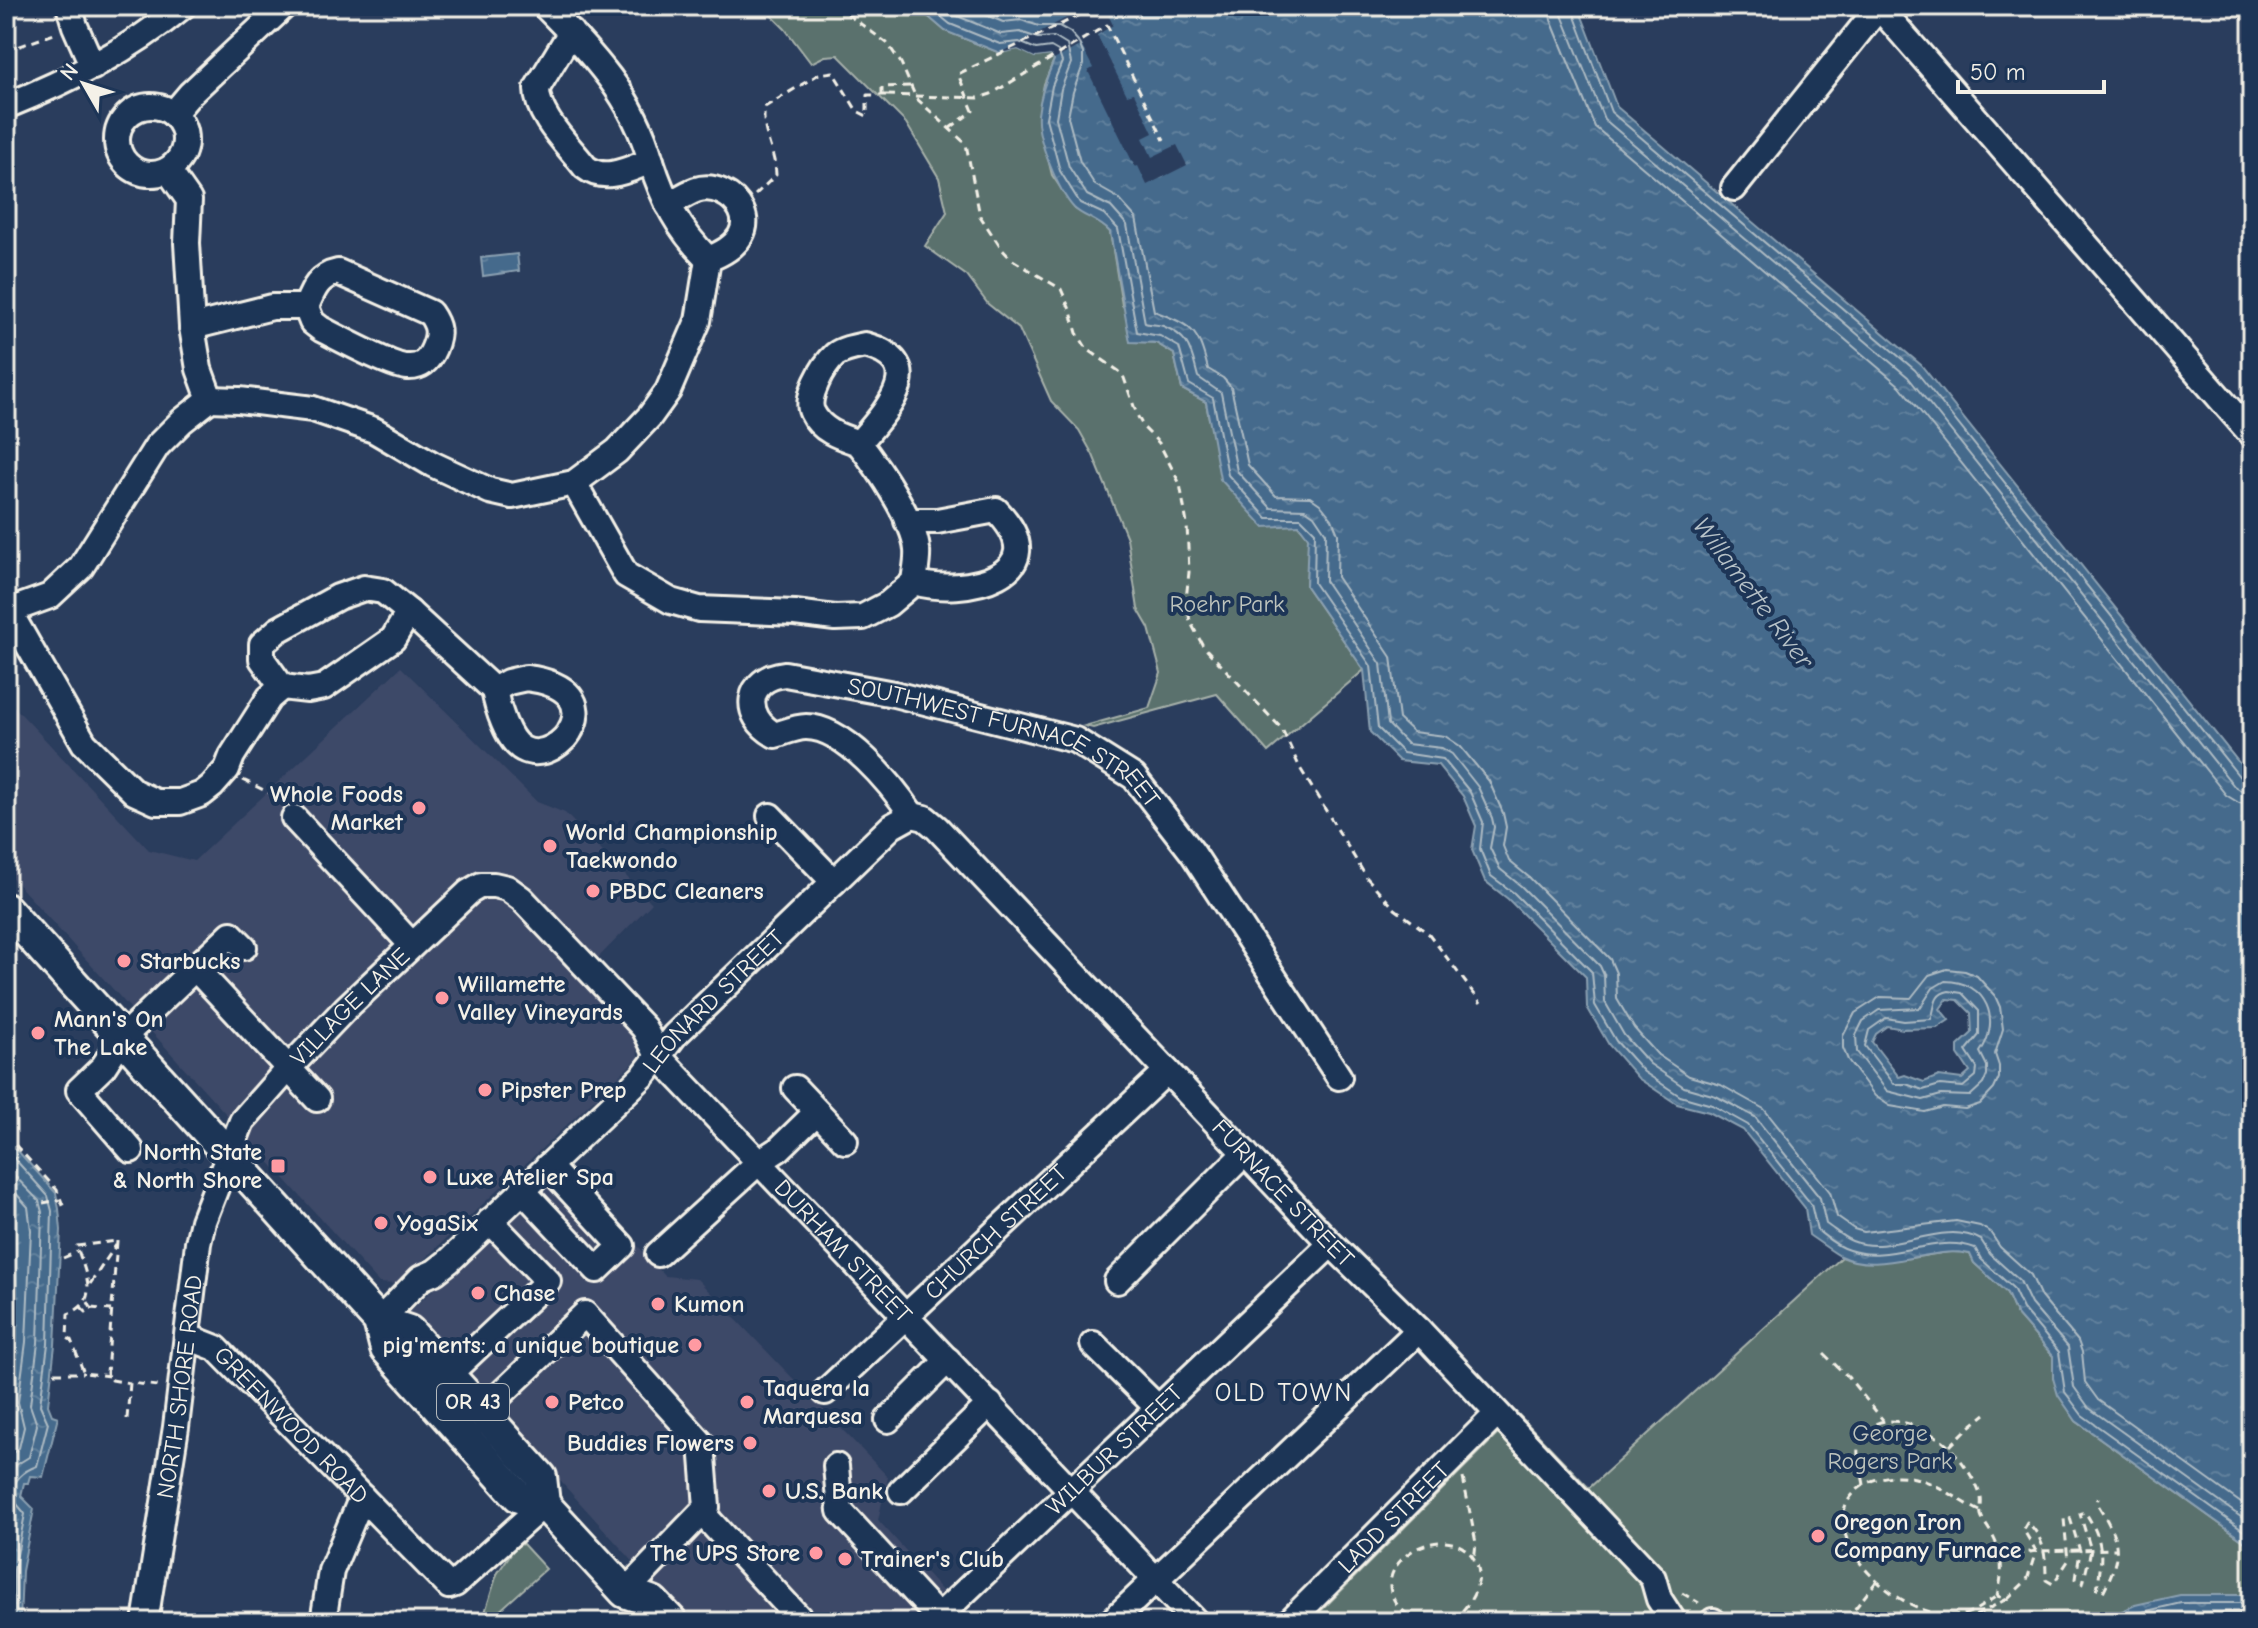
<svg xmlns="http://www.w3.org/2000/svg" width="2258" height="1628" font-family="'Comic Neue',sans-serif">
<defs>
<pattern id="water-ripples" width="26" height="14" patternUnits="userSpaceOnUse" patternTransform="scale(2)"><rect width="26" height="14" fill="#456a8c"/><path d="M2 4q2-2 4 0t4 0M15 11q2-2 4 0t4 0" fill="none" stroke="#60809c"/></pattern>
</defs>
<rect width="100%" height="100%" fill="#2a3d5d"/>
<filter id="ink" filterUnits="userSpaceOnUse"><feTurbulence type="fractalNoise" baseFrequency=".0125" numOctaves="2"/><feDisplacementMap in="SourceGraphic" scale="16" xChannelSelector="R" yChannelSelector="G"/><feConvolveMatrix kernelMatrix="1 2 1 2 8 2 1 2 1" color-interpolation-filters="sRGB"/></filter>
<g filter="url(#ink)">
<g fill="#3e4968">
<path d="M401,667L537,802L565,813L652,903L579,977L637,1039L638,1058L398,1284L379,1283L6,871V698L149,850L194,861Z"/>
<path d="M566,1166L665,1276L697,1279L888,1477L878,1520L944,1593L913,1622H688L408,1313Z"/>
</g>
<g fill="#5a716d" stroke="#a7b1aa" stroke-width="2">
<path d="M762,6H916L945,31L1000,53L1018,49L1035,57L1051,55L1054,60L1044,84L1038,118L1052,175L1075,209L1099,221L1110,232L1122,305L1156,343L1174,354L1182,389L1206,402L1209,419L1309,537L1306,586L1364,670L1268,752L1217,694L1093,728L1085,726L1149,708L1161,673L1149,628L1138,609L1127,538L1093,455L1079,430L1051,401L1019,329L988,304L967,276L925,246L947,212L939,178L906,123L838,55L825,56L811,63L785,29Z"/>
<path d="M1956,1251L1970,1254L1974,1263L2007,1293L2016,1314L2053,1356V1378L2076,1421L2252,1547V1622H1310L1518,1414L1589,1488L1842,1257C1879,1267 1918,1256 1956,1251Z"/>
<path d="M523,1544L546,1569L487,1622H482L497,1574L516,1546Z"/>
</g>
<g fill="url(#water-ripples)" stroke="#8ba0b1" stroke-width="2" fill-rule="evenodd">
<path d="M916,6H1578L1617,107L1921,365L2252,779V1547L2076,1421L2058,1395L2053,1378V1356L2016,1314L2007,1293L1974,1263L1970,1254C1929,1245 1880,1276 1840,1256C1830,1250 1819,1242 1809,1235L1805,1208L1743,1130L1709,1112L1677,1104L1638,1078L1609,1045L1587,1007L1586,977L1508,899L1485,881L1472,850L1476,826L1463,796L1438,765L1399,761L1370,732L1364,670L1306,586L1308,537L1299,525L1264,527L1220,479L1206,402L1182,389L1174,354L1156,343L1130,342L1110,232C1098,219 1083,217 1074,208C1058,191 1036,137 1038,115C1040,95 1046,78 1054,60L1052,55L1035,57L1018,49L1000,53L945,31ZM1947,999L1958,1000L1971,1013L1972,1033L1958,1046V1054L1970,1072L1962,1079L1939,1076L1924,1082L1905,1075L1899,1077L1872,1042L1876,1034L1887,1026L1903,1029L1937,1028L1949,1020L1940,1009Z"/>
<path d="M517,254L519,271L483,276L481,258Z"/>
<path d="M6,1149L17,1150L56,1193L59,1209L61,1230L55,1345L48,1405L52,1415L58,1417L43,1477L30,1476L28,1483H24L21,1496L34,1509L22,1571L20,1622H6Z"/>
<path d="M2180,1595H2252V1622H2099L2135,1605Z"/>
</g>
<path fill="#2a3d5d" d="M1089,6H1104L1113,25L1097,35L1127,95L1134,93L1153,133L1143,138L1152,157L1177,145L1187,165L1147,185L1138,166L1135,167L1088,71L1093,68L1081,45L1054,60L1051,55L1035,57L1018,49L1000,53Z"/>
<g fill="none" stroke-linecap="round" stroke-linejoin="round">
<g stroke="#aebbc3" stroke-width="2">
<path d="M928,6L950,24L1000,44L1019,42L1036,49L1051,47L1058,51L1062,62L1052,86L1046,118L1060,171L1080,203L1104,214L1118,229L1137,332L1160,336L1179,347L1189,384L1213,398L1228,475L1267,518H1301L1315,532L1314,583L1371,666L1378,728L1403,753L1443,759L1470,792L1483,822L1480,849L1491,876L1514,893L1592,972L1595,1005L1616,1041L1644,1072L1680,1096L1712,1105L1748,1125L1811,1204L1817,1230C1826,1237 1837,1247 1849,1250C1890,1264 1935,1233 1975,1248L1981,1259L2013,1288L2023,1309L2059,1352L2065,1392L2082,1415L2252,1537"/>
<path d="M944,6L955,15L1001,34L1020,32L1038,38L1054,37L1067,45L1071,63L1061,89L1056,118L1069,167L1087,195L1111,207L1127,225L1145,323C1150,325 1157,324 1163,326C1191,337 1191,352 1198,377L1221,393L1237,471L1271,508L1305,509L1314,515L1326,533L1325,581L1381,664L1388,724L1407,744L1442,748L1452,754L1478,787L1492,818L1494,827L1490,848L1500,869L1521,886L1600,966L1604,975L1605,1002L1624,1035L1650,1064L1684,1087L1716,1096L1755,1117L1820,1198L1826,1224C1834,1229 1842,1237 1852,1241C1893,1257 1941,1218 1981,1240L1990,1254L2020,1281L2031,1304L2068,1347L2074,1387L2089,1408L2252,1525"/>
<path d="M964,6L1003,22L1021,20L1039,26H1059L1070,32L1078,41L1083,53V65L1073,92L1068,117L1080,162L1095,185L1118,198L1136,218L1154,311C1193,326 1198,329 1208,369L1223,378L1231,387L1248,465L1276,496L1310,497L1320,504L1332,519L1338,534L1337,577L1391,657L1399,719L1413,732L1445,736L1460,746L1489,781L1503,813L1506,827L1503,846L1509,861L1530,878L1610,959L1616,973L1617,999L1634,1028L1658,1055L1689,1076L1721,1085L1764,1109L1830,1192L1837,1217L1854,1229L1864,1232L1956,1221L1980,1226L1990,1232L2000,1247L2031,1275L2041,1297L2078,1341L2082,1352L2085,1382L2098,1400L2252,1511"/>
<path d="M1549,6L1551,20L1595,127L1900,386L2226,795L2239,803L2252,805"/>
<path d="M1561,6L1562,15L1604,119L1908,377L2234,786L2243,792L2252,793"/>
<path d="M1571,6L1611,112L1915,370L2242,780L2252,783"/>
<path d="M1947,969L1965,971L1977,976L1995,996L2000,1007L2003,1029L1995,1054L1999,1066V1078L1994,1089L1980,1104L1965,1109L1943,1107L1925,1112L1890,1106L1875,1096L1848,1060L1843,1048V1036L1855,1013L1880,997L1911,998L1929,975Z"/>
<path d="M1945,981C1987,981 2002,1021 1980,1052L1987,1066V1075L1983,1084L1970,1096L1941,1095L1923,1100L1887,1091L1857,1052L1856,1035L1863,1021L1879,1010L1920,1008L1933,988Z"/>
<path d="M1949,991L1962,993L1979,1011V1035L1966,1051L1977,1068L1976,1076L1963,1087L1940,1085L1923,1090L1906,1084H1894L1865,1046L1869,1030L1886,1018L1904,1021L1931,1019C1936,1008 1932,994 1949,991Z"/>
<path d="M6,1157L14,1158L48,1196L52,1211L48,1344L40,1405L48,1423L37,1466C25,1470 11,1480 13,1496C14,1503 22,1509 25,1514L14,1570L13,1622"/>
<path d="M6,1167L39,1201L42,1212L38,1343L30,1405L37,1425L29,1457L16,1465L6,1482"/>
<path d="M6,1182L28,1207L31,1230L26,1342L18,1402L24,1427L19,1448L6,1458"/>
<path d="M2118,1622L2138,1613L2181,1603H2252"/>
<path d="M2141,1622L2182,1613H2252"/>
</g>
<defs>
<g id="minor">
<path d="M69,6L75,26L93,67"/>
<path d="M545,6C592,54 633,95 651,161C629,169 605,183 585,167C569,146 536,115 537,88L571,32"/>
<path d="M1878,6L2252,435"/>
<path d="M6,106C70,80 130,50 183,6"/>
<circle cx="151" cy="140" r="34"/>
<path d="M173,114L190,94L284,6"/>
<path d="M651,161C664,201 678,229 708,259"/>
<path d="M1734,188L1879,7"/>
<path d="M338,272L430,313C439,326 440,333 434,348C429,360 422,368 407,367C393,367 337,337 321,329L312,322L306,307C313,290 318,276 338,272Z"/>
<path d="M192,327L272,307H306"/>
<path d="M865,345C932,363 886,411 859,443C841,437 821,431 812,412C805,398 823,366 835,355C843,349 855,347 865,345Z"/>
<path d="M210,399L239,400L313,409L374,430L432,464L490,491L512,496L574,483L617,451L650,416L668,391L698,321L708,259C778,233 731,178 696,190C687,193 677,200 668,205"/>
<path d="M574,483L626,575L671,601L699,609L795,613L835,618L863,617L888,604L914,582C915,572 918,560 917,550C915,521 877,466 859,443"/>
<path d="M907,521H937L996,510C1060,575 963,597 914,582"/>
<path d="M6,606L84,743L134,792L156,802H180L202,794L212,786L227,769L232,756L269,698L282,687L262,659V644L278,630L338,597L364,588L383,591L409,612L494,690"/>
<path d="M6,612L50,596L81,567L157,446L182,421L210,399L199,369L192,327L187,243L189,200L168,170"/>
<path d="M526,678C619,689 559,769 523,749C507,741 497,706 494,690L508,682Z"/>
<path d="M282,687L308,690L324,687L393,639L409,612"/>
<path id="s1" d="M912,815L925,818L937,828L1331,1244L1419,1330L1653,1578L1659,1599L1674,1622"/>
<path id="s2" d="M912,815C892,785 845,727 806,727C796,727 785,732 775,735C741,716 746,678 785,674L894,694L1075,740L1134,777L1192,852L1339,1077"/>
<path d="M770,816L834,882"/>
<path d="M294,818L412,945"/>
<path d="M195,968L231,934L244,947"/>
<path d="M795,1088L845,1141"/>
<path d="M131,1150L79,1090L103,1067L122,1038L195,968L317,1099"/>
<path d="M522,1190L597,1270L622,1246L548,1166"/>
<path d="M658,1254L759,1162L779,1149L817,1112"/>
<path d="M1117,1281L1245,1153"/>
<path id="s3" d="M379,1321L421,1278L435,1272L449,1261L644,1075L674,1036L892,826L912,815"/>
<path id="s4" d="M188,1337L216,1348L449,1586L455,1584L544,1504"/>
<path d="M1093,1344L1158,1408"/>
<path d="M448,1375L548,1281L490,1221"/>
<path id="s5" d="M825,1392L1167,1071"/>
<path d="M482,1412L585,1314L702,1444L707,1507L625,1592"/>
<path d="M888,1420L948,1360"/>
<path d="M836,1466L840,1511L938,1617"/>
<path d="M901,1491L990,1404"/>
<path d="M703,1514L803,1622"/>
<path id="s6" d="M145,1622L176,1427L198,1243L203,1221L242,1121L287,1070L345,1009L469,892L481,885H494L507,888L522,899L644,1028L658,1056L1196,1622"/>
<path d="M323,1622L331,1571L362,1497"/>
<path id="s7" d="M933,1622L1331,1244"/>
<path d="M1111,1622L1419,1330"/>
<path id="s8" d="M1289,1622L1497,1414"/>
<path d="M1712,1622L1713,1621"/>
</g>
<g id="major">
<path d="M6,909L379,1321L386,1349L519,1497L544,1504L625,1592L653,1602L672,1622"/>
<path d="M379,1321L409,1331L482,1412L541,1477L544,1504"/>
</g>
</defs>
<use href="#minor" stroke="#f4f1e8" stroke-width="30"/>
<use href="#major" stroke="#f4f1e8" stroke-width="36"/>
<g stroke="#f4f1e8" stroke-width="3" stroke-dasharray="8 6" stroke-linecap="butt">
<path d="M836,6L887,43L901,63L916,98L966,144L980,216L1001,248L1011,259L1061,289L1071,312L1077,333L1087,349L1120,372L1124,378L1137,415L1144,428L1159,443L1180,484L1187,524L1189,572L1186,600L1190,621L1203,646L1282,729L1300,768L1367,878L1395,909L1429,934L1481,1003"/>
<path d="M96,15L110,6"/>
<path d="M6,51L57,33"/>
<path d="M882,95V87L911,86"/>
<path d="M950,128L973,111L958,74L1080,15"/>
<path d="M755,195L776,175C775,149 760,131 765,107L819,74L833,72L857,111L867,116V95H887"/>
<path d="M243,780L270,793L281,803"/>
<path d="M6,1135L57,1190L64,1208"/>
<path d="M43,1203L59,1200"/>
<path d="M117,1241L107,1373L112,1380L130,1383"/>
<path d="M63,1258L79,1251"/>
<path d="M90,1284L116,1245"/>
<path d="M81,1307L86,1312L91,1308L88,1302"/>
<path d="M91,1308L111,1310"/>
<path d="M1824,1354L1848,1377L1883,1420"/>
<path d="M54,1373H84"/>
<path d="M109,1376L84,1373L71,1340L67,1338L68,1314C102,1301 84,1272 77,1246L117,1241"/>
<path d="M127,1419L130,1383L158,1386"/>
<path d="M1950,1446L1966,1430L1986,1414"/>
<path d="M1463,1478L1476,1543L1474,1561"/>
<path d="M1864,1485C1862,1471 1855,1457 1859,1443C1873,1401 1932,1428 1952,1450C1963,1462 1977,1482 1981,1498C1982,1503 1980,1511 1981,1515C1983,1521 1987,1526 1990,1531C2003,1553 2004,1572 1997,1596"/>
<path d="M1980,1511C1957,1500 1940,1484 1915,1478C1899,1474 1881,1476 1867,1483C1796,1523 1900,1628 1965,1614C1977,1611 1987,1602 1997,1596"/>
<path d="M2001,1557L2036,1551L2116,1549"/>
<path d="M1682,1593L1699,1603"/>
<path d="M2007,1599L2027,1580L2036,1551L2023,1529L2027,1522C2045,1538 2046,1558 2046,1580L2053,1584L2068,1561L2064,1519L2070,1518L2080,1551L2076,1579L2083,1584L2091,1550L2080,1514L2085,1512C2104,1541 2103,1555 2097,1589L2103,1592C2124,1551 2119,1540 2097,1503L2098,1498"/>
<path d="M1846,1620L1876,1582"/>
<path d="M1419,1622C1347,1583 1427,1521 1465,1549C1473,1555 1479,1565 1479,1575C1478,1594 1464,1612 1450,1622"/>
<path d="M1963,1622L2007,1599L1997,1596"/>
</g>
<use href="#minor" stroke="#1d3557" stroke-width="24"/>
<use href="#major" stroke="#1d3557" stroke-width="30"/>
<path stroke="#f4f1e8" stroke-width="3" stroke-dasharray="8 6" stroke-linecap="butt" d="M887,95L978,98L991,94L1107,25L1164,140"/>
</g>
</g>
<g fill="#ff9aa2" stroke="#1d3557" stroke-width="3">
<circle cx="419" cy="808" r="8"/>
<circle cx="550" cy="846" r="8"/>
<circle cx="593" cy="891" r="8"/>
<circle cx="124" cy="961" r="8"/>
<circle cx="442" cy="998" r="8"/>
<circle cx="38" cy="1033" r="8"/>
<circle cx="485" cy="1090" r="8"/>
<rect x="270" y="1158" width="16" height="16" rx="4"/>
<circle cx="430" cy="1177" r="8"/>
<circle cx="381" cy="1223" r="8"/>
<circle cx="478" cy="1293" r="8"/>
<circle cx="658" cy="1304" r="8"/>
<circle cx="695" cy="1345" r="8"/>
<circle cx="552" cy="1402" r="8"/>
<circle cx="747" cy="1402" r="8"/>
<circle cx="750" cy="1443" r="8"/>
<circle cx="769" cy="1491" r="8"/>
<circle cx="1818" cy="1536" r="8"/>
<circle cx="816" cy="1553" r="8"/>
<circle cx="845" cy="1559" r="8"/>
</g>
<g text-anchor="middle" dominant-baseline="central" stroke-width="8" stroke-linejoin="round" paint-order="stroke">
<rect fill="#1d3557" stroke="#b4b9bc" stroke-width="2" x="437" y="1384" width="72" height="36" rx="6"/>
<g font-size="22" font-weight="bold" fill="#f4f1e8">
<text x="473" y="1402">OR 43</text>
</g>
<g font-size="24" fill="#bec4bd" stroke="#1d3557">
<text x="1227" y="604">Roehr Park</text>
<text x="1890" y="1433">George<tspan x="1890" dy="28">Rogers Park</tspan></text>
</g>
<g font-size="24" fill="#f4f1e8" stroke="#1d3557">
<text stroke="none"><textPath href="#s2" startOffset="496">SOUTHWEST FURNACE STREET</textPath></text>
<text stroke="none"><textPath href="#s3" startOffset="464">LEONARD STREET</textPath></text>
<text stroke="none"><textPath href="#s6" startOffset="670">VILLAGE LANE</textPath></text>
<text stroke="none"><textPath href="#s1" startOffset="532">FURNACE STREET</textPath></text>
<text stroke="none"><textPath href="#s5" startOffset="234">CHURCH STREET</textPath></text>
<text stroke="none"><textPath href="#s6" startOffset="1372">DURHAM STREET</textPath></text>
<text stroke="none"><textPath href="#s6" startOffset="238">NORTH SHORE ROAD</textPath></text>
<text stroke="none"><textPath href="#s4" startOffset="138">GREENWOOD ROAD</textPath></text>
<text stroke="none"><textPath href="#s7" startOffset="250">WILBUR STREET</textPath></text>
<text stroke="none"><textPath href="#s8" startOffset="148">LADD STREET</textPath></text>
</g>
<g font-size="24" font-weight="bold" fill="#f4f1e8" stroke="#1d3557" text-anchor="start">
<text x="403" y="794" text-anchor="end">Whole Foods<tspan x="403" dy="28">Market</tspan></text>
<text x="566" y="832">World Championship<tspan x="566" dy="28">Taekwondo</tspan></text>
<text x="609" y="891">PBDC Cleaners</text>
<text x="140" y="961">Starbucks</text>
<text x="458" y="984">Willamette<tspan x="458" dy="28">Valley Vineyards</tspan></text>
<text x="54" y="1019">Mann's On<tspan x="54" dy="28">The Lake</tspan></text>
<text x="501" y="1090">Pipster Prep</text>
<text x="262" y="1152" text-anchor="end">North State<tspan x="262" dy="28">&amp; North Shore</tspan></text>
<text x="446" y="1177">Luxe Atelier Spa</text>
<text x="397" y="1223">YogaSix</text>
<text x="494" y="1293">Chase</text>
<text x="674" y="1304">Kumon</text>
<text x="679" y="1345" text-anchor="end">pig'ments: a unique boutique</text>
<text x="763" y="1388">Taquera la<tspan x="763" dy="28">Marquesa</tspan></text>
<text x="568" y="1402">Petco</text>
<text x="734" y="1443" text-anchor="end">Buddies Flowers</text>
<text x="785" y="1491">U.S. Bank</text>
<text x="1834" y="1522">Oregon Iron<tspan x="1834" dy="28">Company Furnace</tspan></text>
<text x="800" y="1553" text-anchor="end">The UPS Store</text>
<text x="861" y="1559">Trainer's Club</text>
</g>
<g font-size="26" font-style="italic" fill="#b7c2c8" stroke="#1d3557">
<text transform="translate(1753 593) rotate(53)">Willamette River</text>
</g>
<g font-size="26" letter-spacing="2" fill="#f4f1e8" stroke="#1d3557">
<text x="1284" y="1393">OLD TOWN</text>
</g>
</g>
<rect width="2258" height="1628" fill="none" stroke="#1d3557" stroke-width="32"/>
<rect x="16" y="16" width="2226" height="1596" fill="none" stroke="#f4f1e8" stroke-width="3" filter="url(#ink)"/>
<g transform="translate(84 84) rotate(309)" stroke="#1d3557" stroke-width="6" paint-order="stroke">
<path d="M0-6L14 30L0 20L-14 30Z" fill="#f4f1e8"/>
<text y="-12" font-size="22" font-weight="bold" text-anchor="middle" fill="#f4f1e8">N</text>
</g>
<path d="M1958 80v12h146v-12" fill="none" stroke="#f4f1e8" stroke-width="4"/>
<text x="1970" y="80" font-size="24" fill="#f4f1e8" stroke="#1d3557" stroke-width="6" paint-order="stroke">50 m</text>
</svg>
